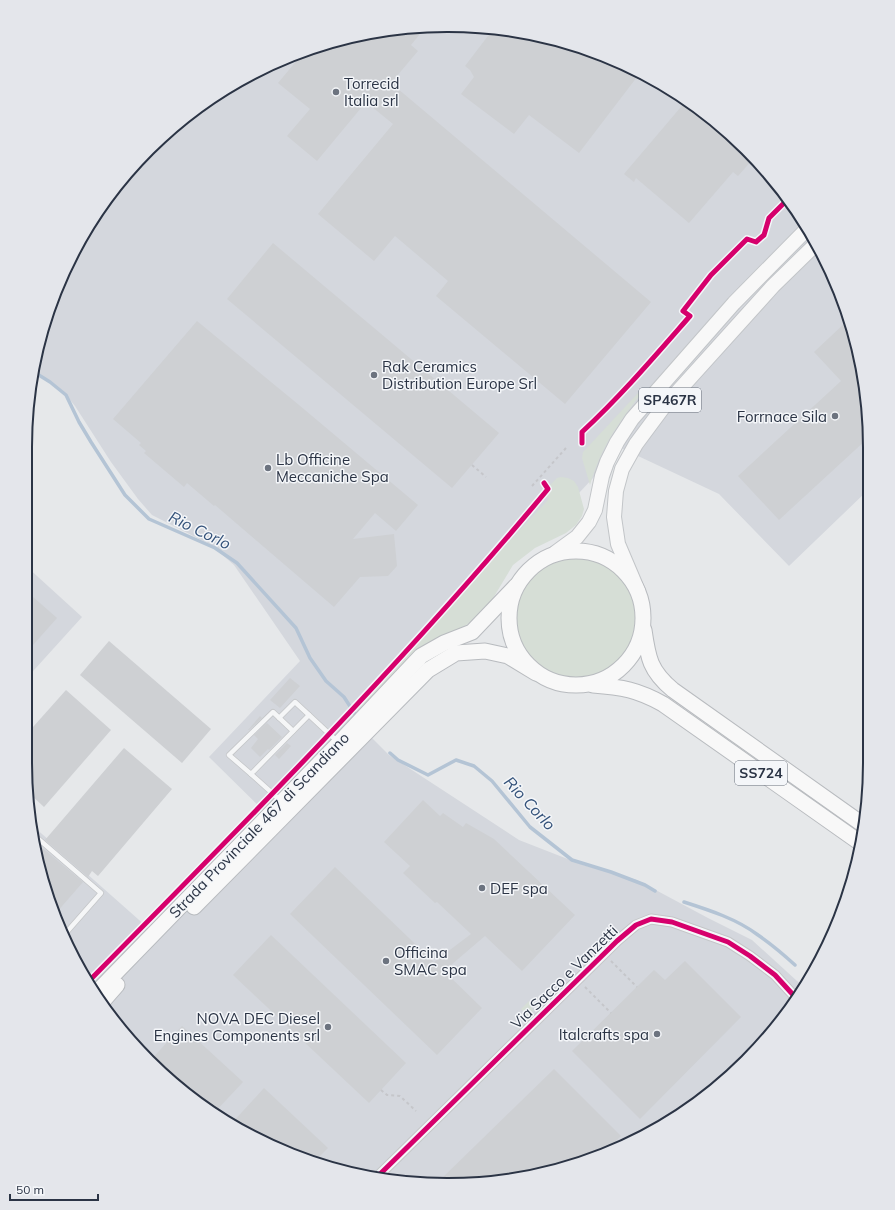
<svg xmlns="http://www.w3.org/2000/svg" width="895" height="1210" font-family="Mulish,sans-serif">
<rect width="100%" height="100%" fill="#e6e8ea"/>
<g fill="#d4d7dd">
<path d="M420,26L503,29L584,47L659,82L726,130L783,190L838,286L866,392L867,491L789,566L719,494L621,448L426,657L359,725L389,755L519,840L583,865L637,880L708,918L752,940L797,981L804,986L765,1041L705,1098L609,1153L530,1177L475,1184L365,1177L260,1141L213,1114L149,1061L82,974L39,872L33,826L156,935L269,816L209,757L300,661L234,565L211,545L152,515L138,499L111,462L75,406L62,390L34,373L39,338L57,286L96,213L149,149L190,112L261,68L338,39Z"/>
<path d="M26,566L82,617L25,680Z"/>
</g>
<g fill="#d6ded6">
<path d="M639,392L641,394C617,425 602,446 590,485L582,458L583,452Z"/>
<path d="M561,477L568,478L574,481L578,487L584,509L582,516L576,525L566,533L535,548L513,565L492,600L476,618L459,630L363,710L357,704L549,499L543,492L557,478Z"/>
<circle cx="575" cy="618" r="60"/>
<path d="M529,1001L533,1011L528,1016L521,1009Z"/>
</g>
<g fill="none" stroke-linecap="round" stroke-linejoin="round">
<g stroke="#b4c4d5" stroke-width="3.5">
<path d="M34,372L50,382L66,395L79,422L91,442L125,495L149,519L215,548L237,563L296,628L310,658L326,681L344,697L355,714"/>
<path d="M390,753L398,760L428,775L456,760L474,766L492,781L530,827L572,860L611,872L645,885L655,891"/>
<path d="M684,902C709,910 737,919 758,935C771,944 783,954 795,965"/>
</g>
</g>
<g fill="#ced0d3">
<path d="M412,27L420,34L411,45L418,51L391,83L651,302L565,404L436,296L448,281L395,236L374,261L318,214L393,124L366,102L317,161L287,136L310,109L278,83L303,53L338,39Z"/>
<path d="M494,28L503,29L584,48L618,63L637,77L579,153L529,115L514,134L461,94L474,77L470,70L465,66Z"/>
<path d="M686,101L726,130L753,159L738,176L733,172L689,223L636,178L634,182L624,174Z"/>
<path d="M273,243L499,433L452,488L227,299Z"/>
<path d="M197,321L299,405L418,505L396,531L375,513L353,539L394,534L397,566L388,576L360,577L334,607L215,505L214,506L187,483L184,487L144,453L146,451L139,445L141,443L113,419Z"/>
<path d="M847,321L866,392L867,439L779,520L738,476L841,381L814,352Z"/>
<path d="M25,590L57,618L25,654Z"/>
<path d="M109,641L211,729L182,763L80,675Z"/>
<path d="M290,678L300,686L280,708L270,700Z"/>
<path d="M66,690L111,730L44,807L29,793L25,762V736Z"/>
<path d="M260,716L262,718L249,730H248Z"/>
<path d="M267,723L282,737L269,750L268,749L260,757L251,748L258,739L254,735Z"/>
<path d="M287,743L291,746L279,759L275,755Z"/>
<path d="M124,748L172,789L98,876L92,871L88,877L45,840Z"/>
<path d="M423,800L440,816L443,813L463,827L466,823L494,839L575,915L522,971L485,936L444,971L482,1008L437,1055L290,914L335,867L434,962L471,934L437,902L435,903L403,873L410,866L384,842Z"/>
<path d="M40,846L83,882L56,913L39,872L37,850Z"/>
<path d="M271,935L406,1063L369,1103L233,975Z"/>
<path d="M685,961L741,1017L640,1119L572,1051L654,970L665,980Z"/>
<path d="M182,1026L243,1082L213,1114L149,1062Z"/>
<path d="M554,1069L621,1136L602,1155L530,1177L475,1184L438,1182Z"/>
<path d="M264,1088L328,1148L316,1160L260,1141L231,1124Z"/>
</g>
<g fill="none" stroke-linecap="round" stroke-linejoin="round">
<defs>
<g id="service">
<path d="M279,718L295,702L309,715"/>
<path d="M251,774L229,755L273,712L293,731"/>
<path d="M281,801L251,774L309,715L338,742"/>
<path d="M35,836L101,893L65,934"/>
</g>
<path id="minor" d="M376,1178L617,941L636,925L651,919L672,922L728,942L750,956L775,975L796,998"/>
<g id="primary">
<path d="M555,553L577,537L589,522L595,510L602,476L607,462L617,442L632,419L734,303L806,230"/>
<path d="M638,591L618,544L614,517L616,491L622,469L636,444L662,409L773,286L815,245"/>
</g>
<g id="trunk">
<circle cx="576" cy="618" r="67"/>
<path d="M644,630C648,658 650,671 673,690L862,824"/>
<path d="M593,685C622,687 638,690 663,704L859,842"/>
<path d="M194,907L428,670L456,653L485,651L508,656L536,673"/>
<path d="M96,993L339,743L421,656L444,643L472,632L516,586"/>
<path d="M103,1001L117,985"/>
</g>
</defs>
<use href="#service" stroke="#c4c6c8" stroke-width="6"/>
<use href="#minor" stroke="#c4c6c8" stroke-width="11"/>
<use href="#primary" stroke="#c2c5c8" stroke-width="16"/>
<use href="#trunk" stroke="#b8bbbf" stroke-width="17"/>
<g stroke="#c5c6ca" stroke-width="2" stroke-dasharray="3 3" stroke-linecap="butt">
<path d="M472,465L486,477"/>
<path d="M532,486L566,448"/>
<path d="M611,961L637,987"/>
<path d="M585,987L611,1013"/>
<path d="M381,1090L387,1095L400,1096L416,1111"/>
</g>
<use href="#service" stroke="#f5f6f7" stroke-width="4.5"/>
<use href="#minor" stroke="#f5f6f7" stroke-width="9"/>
<use href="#primary" stroke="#f8f8f8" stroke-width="14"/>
<use href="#trunk" stroke="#f8f8f8" stroke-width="15"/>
<defs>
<g id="cycleway">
<path d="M582,443V432C621,396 655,356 690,316L683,311L711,275L747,239L756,242L764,235L769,218L784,203L789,201"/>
<path d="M88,982C246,822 404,662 548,489L544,483"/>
<path d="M376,1178L617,941L636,925L651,919L672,922L728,942L750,956L775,975L796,998"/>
</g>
</defs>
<use href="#cycleway" stroke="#f4f6f9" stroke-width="8"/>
<use href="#cycleway" stroke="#d6006c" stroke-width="5"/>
</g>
<g fill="#6c737f" stroke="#f4f6f9" stroke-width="1.5">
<circle cx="336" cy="92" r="4"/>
<circle cx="374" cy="375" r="4"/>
<circle cx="835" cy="416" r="4"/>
<circle cx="268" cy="468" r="4"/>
<circle cx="482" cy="888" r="4"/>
<circle cx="386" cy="961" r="4"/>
<circle cx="328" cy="1027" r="4"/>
<circle cx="657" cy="1034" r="4"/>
</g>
<g text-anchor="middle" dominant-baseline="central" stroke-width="3" stroke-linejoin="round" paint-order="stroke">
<g fill="#f4f6f9" stroke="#676e7b" stroke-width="1">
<rect x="639" y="388" width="62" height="24" rx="3"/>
<rect x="735" y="761" width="52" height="24" rx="3"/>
</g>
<g font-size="14" font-weight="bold" fill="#2b3445">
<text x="670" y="400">SP467R</text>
<text x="761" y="773">SS724</text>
</g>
<g font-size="15" fill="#2b3445" stroke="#f4f6f9" text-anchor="start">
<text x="344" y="83">Torrecid<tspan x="344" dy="17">Italia srl</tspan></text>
<text x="382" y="366">Rak Ceramics<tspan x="382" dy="17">Distribution Europe Srl</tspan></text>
<text x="827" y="416" text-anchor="end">Forrnace Sila</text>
<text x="276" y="459">Lb Officine<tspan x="276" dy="17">Meccaniche Spa</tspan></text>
<text x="490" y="888">DEF spa</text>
<text x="394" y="952">Officina<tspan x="394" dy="17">SMAC spa</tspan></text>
<text x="320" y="1018" text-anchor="end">NOVA DEC Diesel<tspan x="320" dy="17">Engines Components srl</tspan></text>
<text x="649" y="1034" text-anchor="end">Italcrafts spa</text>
</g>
<g font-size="15" fill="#2b3445" stroke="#f4f6f9">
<text transform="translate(259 825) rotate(-46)">Strada Provinciale 467 di Scandiano</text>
<text transform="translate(564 977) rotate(-44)">Via Sacco e Vanzetti</text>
</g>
<g font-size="16" font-style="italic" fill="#34527a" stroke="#f4f6f9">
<text transform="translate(200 530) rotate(26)">Rio Corlo</text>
<text transform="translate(530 803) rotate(47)">Rio Corlo</text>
</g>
</g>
<path d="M0 0H895V1210H0ZM447 32H448A415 415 0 0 1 863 447V763A415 415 0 0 1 448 1178H447A415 415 0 0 1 32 763V447A415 415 0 0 1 447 32Z" fill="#e4e6eb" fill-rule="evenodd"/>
<path fill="none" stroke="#2b3445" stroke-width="2" d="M447 32H448A415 415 0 0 1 863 447V763A415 415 0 0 1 448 1178H447A415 415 0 0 1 32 763V447A415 415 0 0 1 447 32Z"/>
<path d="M10 1194v6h88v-6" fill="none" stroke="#2b3445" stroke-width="2"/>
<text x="16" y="1194" font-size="12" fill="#2b3445" stroke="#f4f6f9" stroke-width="3" paint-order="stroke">50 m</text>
</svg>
